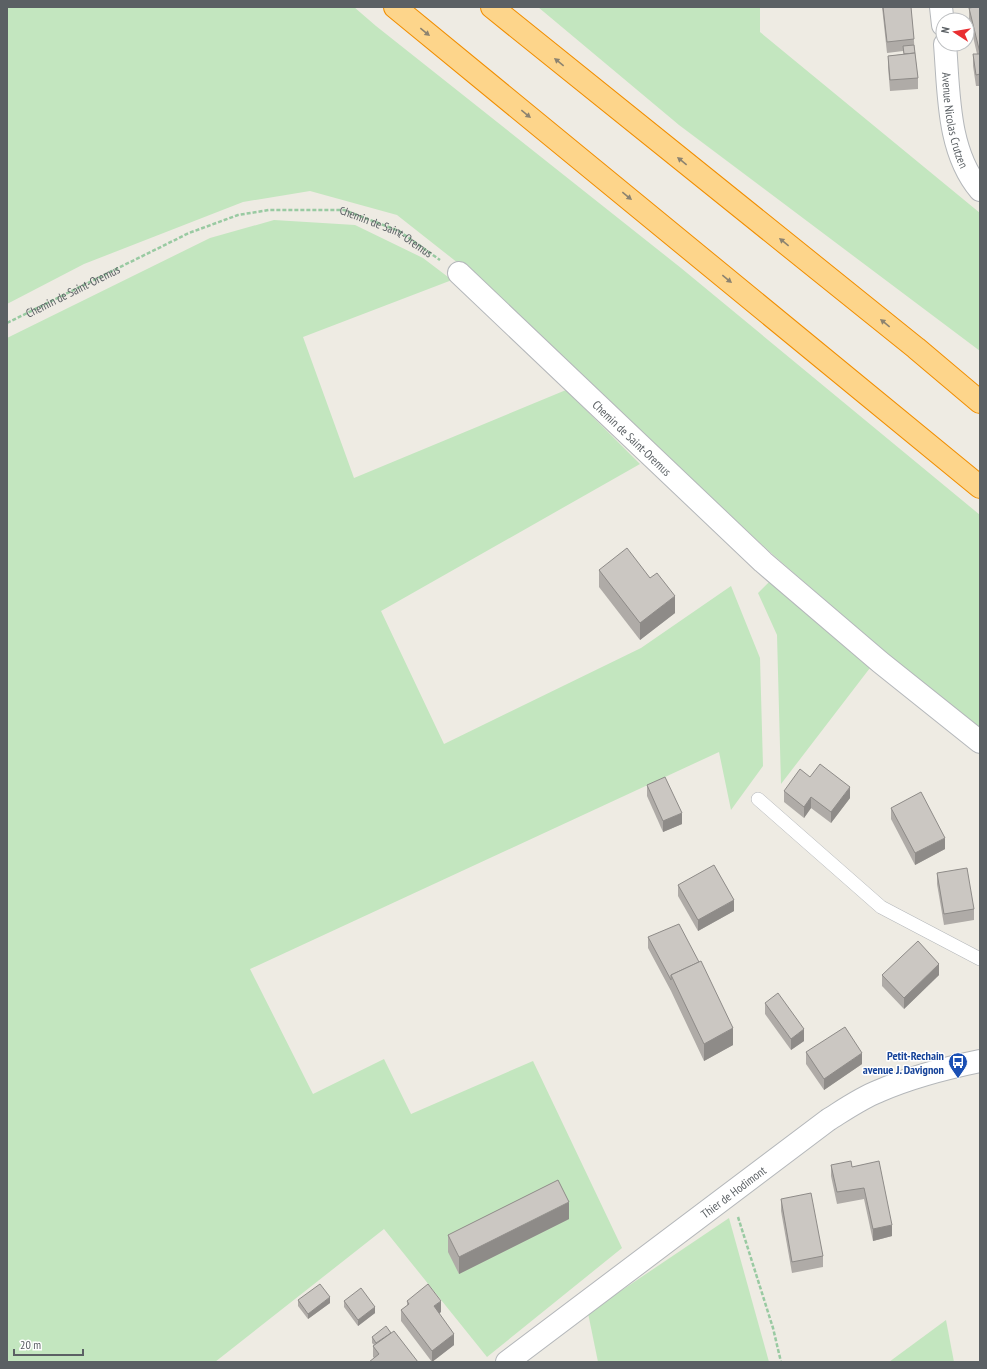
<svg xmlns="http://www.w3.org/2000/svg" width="987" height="1369" font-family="'PT Sans Narrow',sans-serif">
<rect width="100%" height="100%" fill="#eeebe3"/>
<g fill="#c3e6bf">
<path d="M7,7H354L376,26L681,268L980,515V732L948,707L779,560L683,474L463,267L397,215L310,191L243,202L84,264L7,304Z"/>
<path d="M538,7H760V32L980,213V351L679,125Z"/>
<path d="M274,220L355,225L423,258L452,280L303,337L354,478L566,390L640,464L381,611L444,744L641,648L731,586L760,658L763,766L731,810L719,752L250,969L313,1094L384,1059L411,1114L533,1061L622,1248L487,1357L384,1229L215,1362H7V338L210,238Z"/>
<path d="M772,579L873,664L781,784L777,635L758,593Z"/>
<path d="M729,1218L769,1362H598L588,1313Z"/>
<path d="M946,1320L954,1362H889Z"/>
</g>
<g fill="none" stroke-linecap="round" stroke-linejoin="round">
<defs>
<path id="service" d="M758,799L881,907L980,959"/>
<g id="minor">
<path d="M941,7L943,25"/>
<path id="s2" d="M945,44C949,92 947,151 980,190"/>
<path id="s3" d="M459,273L763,562L880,662L980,742"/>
<path id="s4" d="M507,1362L828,1120C844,1110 861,1098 879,1091C911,1077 946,1068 980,1061"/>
</g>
<g id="motorway">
<path d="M395,7L980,487"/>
<path d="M492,7L916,348L980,402"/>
</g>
</defs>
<use href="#service" stroke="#b4b7ba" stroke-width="14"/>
<use href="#minor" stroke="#b4b7ba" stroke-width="24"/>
<use href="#motorway" stroke="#f18e00" stroke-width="24"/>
<g stroke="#99caa2" stroke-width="2.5" stroke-dasharray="4 2" stroke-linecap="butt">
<path id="s1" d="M7,323L189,233L238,215L269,210H344L399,231L440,260"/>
<path d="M738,1217L773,1328L781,1362"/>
</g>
<use href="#service" stroke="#fff" stroke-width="13"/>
<use href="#minor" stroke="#fff" stroke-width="22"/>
<use href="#motorway" stroke="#fdd58b" stroke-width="22"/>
</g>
<g fill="#afaba7">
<path d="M882,7H911L915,53L918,78V89L890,91L888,67V56L904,54L903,51L887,53Z"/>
<path d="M980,7V86H976L973,66V54H977L969,19V8Z"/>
<path d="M599,570L675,613L640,640L599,587Z"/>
<path d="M810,777L850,798L831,823L811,808L804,818L784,802V791Z"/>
<path d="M647,785L682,824L663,832L647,796Z"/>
<path d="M891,808L945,849L915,865L891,819Z"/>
<path d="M937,873L974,909V920L944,925L937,884Z"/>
<path d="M678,885L734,911L698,931L678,896Z"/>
<path d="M648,937L733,1045L704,1061L671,991L648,948Z"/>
<path d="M882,975H939L904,1009L882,986Z"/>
<path d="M765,1003L804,1041L791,1050L765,1014Z"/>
<path d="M806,1052L862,1064L824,1090L806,1064Z"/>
<path d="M831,1165L852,1167L892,1236L873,1241L864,1199L837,1204L831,1176Z"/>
<path d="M781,1199L823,1256V1267L792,1273L781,1211Z"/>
<path d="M569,1219L459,1274L448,1252V1235Z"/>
<path d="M298,1300L330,1303L308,1319L298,1306Z"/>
<path d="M344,1301L375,1313L358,1326L344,1307Z"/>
<path d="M407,1301L441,1312L439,1313L454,1345L432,1362L401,1321V1310L407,1306Z"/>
<path d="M391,1333L418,1362L374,1358L373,1357V1346L374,1345L372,1343V1337Z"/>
</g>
<g fill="#8e8b88">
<path d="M675,596V613L640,640V623Z"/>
<path d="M850,787V798L831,823V812Z"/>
<path d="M811,797V808L804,818V807Z"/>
<path d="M682,813V824L663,832V821Z"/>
<path d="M945,838V849L915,865V853Z"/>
<path d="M734,900V911L698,931V920Z"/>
<path d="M939,964V975L904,1009V998Z"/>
<path d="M733,1028V1045L704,1061V1044Z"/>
<path d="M804,1029V1041L791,1050V1039Z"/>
<path d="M862,1053V1064L824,1090V1079Z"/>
<path d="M569,1202V1219L459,1274V1257Z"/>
<path d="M892,1225V1236L873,1241V1229Z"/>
<path d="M330,1297V1303L308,1319V1314Z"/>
<path d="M441,1301V1312L434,1317V1306Z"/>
<path d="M375,1307V1313L358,1326V1320Z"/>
<path d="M454,1334V1345L432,1362V1351Z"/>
</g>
<g fill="#cbc7c2" stroke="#8e8b88">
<path d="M883,7H911L914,39L887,42Z"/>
<path d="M975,7H980V53L969,8Z"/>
<path d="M914,45L915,53L904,54L903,46Z"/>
<path d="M915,53L918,78L890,80L888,56Z"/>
<path d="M973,54H980V74L976,75Z"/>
<path d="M627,548L650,578L657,573L675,596L640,623L599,570Z"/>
<path d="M820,764L850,787L831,812L811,797L804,807L784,791L800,769L810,777Z"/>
<path d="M665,777L682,813L663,821L647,785Z"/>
<path d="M921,792L945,838L915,853L891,808Z"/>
<path d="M714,865L734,900L698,920L678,885Z"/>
<path d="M967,868L974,909L944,914L937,873Z"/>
<path d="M679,924L699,962L671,975V980L648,937Z"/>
<path d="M918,941L939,964L904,998L882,975Z"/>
<path d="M701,961L733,1028L704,1044L671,975Z"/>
<path d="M778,993L804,1029L791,1039L765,1003Z"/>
<path d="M845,1027L862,1053L824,1079L806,1052Z"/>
<path d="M851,1161L852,1167L879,1161L892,1225L873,1229L864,1188L837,1192L831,1165Z"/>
<path d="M558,1180L569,1202L459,1257L448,1235Z"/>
<path d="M811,1193L823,1256L792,1262L781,1199Z"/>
<path d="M320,1284L330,1297L308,1314L298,1300Z"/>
<path d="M428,1284L441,1301L434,1306L454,1334L432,1351L401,1310L409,1304L407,1301Z"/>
<path d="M361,1288L375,1307L358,1320L344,1301Z"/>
<path d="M386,1326L391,1333L376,1343L372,1337Z"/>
<path d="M394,1331L418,1362H369L379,1354L373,1346Z"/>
</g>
<defs><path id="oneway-solid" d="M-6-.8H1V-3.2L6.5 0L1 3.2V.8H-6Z"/></defs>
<g fill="#8c8370">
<use href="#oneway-solid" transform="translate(425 32) rotate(39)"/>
<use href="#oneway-solid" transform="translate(559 62) rotate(-141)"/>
<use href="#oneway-solid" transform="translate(526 114) rotate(39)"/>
<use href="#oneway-solid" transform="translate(682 161) rotate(-141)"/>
<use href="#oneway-solid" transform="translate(627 196) rotate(39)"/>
<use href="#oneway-solid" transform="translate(784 242) rotate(-141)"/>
<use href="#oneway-solid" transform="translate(727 279) rotate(39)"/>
<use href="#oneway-solid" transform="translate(885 323) rotate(-141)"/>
</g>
<defs>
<symbol id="bus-pin" viewBox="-11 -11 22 30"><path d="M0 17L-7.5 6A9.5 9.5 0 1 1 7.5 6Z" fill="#1a4fb4" stroke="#fff"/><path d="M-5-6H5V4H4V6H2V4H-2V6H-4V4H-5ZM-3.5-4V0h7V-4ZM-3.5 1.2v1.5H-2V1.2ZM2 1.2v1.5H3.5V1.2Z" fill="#fff"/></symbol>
</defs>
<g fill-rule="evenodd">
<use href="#bus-pin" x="947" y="1051" width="22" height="30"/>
</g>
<g text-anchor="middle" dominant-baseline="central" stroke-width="3" stroke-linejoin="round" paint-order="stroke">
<g font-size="12" fill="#5b6064" stroke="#fff">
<text stroke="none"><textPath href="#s2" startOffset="77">Avenue Nicolas Crutzen</textPath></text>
<text stroke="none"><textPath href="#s1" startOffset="409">Chemin de Saint-Oremus</textPath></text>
<text stroke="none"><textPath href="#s1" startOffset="73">Chemin de Saint-Oremus</textPath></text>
<text stroke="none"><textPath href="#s3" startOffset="239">Chemin de Saint-Oremus</textPath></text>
<text stroke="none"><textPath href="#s4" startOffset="283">Thier de Hodimont</textPath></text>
</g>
<g font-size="12" font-weight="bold" fill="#164399" stroke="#fff" text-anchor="end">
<text x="944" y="1055">Petit-Rechain<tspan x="944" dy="14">avenue J. Davignon</tspan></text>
</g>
</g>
<rect width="987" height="1369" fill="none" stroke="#5b6064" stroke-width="16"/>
<g transform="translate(955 32) rotate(282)"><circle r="19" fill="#ffffff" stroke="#bdbfc1"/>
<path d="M0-3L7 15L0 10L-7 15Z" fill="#e92e31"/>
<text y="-6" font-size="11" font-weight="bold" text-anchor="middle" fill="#5b6064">N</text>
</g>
<path d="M14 1349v6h69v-6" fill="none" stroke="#5b6064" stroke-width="2"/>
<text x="20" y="1349" font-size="12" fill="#5b6064" stroke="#ffffff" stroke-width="3" paint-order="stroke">20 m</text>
</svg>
